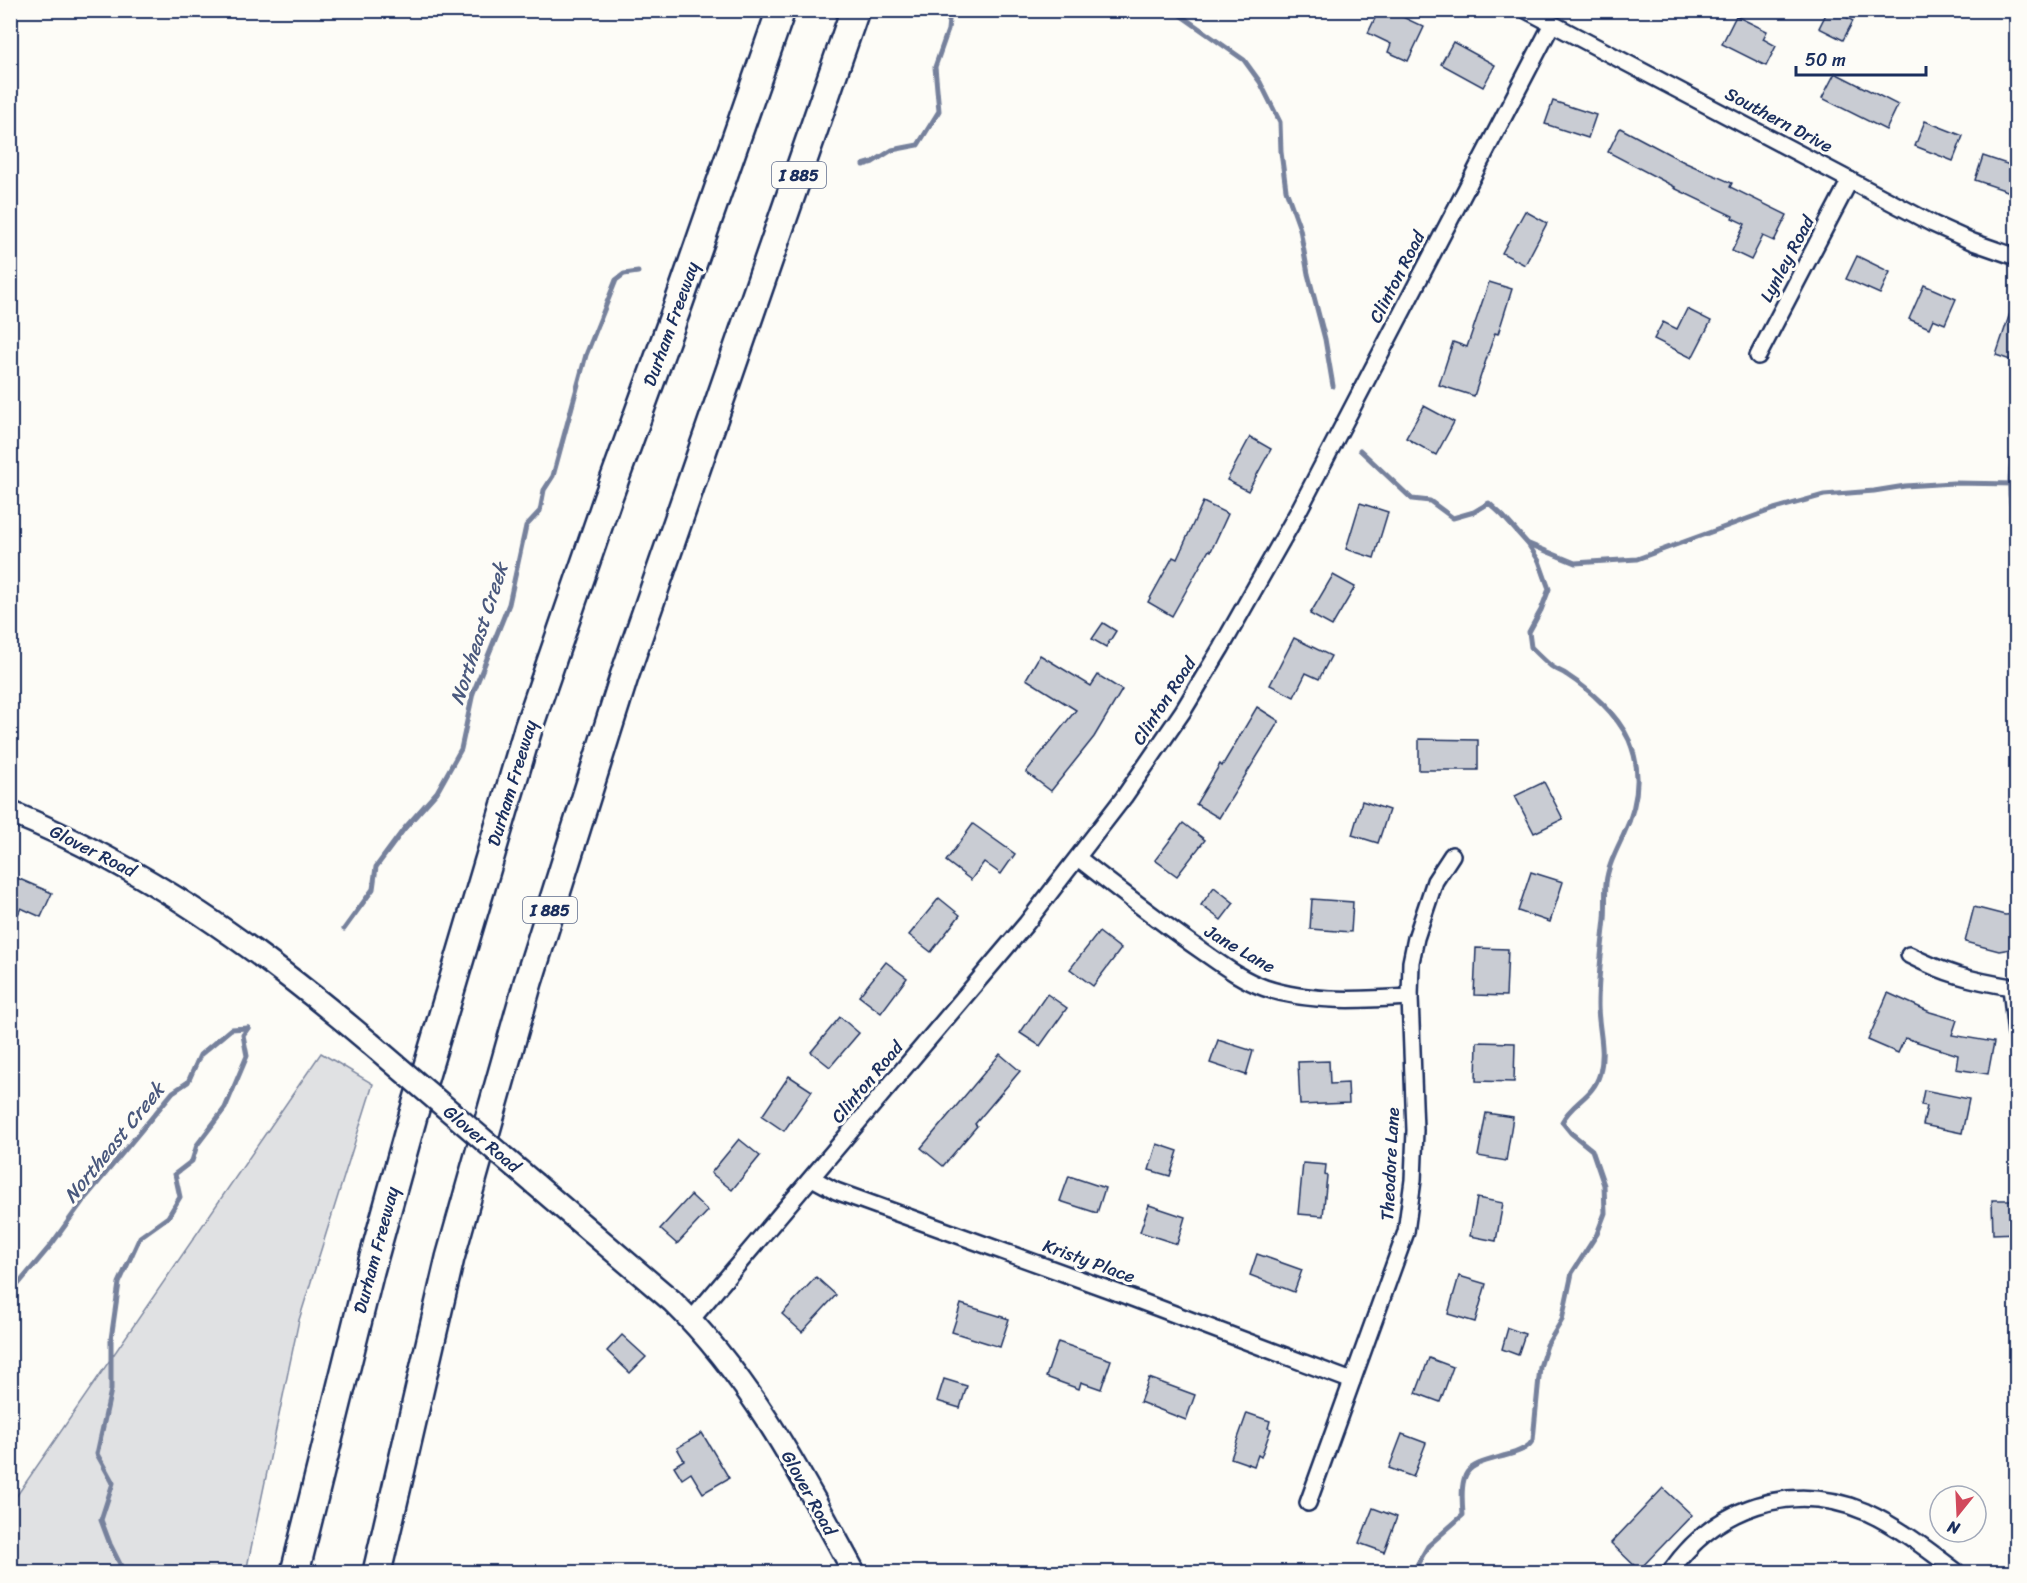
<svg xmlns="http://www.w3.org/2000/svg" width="2027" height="1583" font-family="Sriracha,sans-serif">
<rect width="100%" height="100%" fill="#fdfcf7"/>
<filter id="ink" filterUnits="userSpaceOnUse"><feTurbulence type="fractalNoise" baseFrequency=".0167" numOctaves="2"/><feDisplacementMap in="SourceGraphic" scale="12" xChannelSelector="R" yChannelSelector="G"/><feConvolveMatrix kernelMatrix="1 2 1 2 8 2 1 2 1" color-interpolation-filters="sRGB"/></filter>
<g filter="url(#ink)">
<path fill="#e0e1e3" stroke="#7e88a0" stroke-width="1.5" d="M321,1053L373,1084L299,1320L246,1572H11V1504Z"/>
<path fill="#b3b8c5" stroke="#76819c" stroke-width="1.5" d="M2016,436V533C2005,498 2007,478 2013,442Z"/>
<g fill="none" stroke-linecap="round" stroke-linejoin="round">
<g stroke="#76819c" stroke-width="5">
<path d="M1173,10L1244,60L1260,82L1280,122L1281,152L1286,190L1300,229L1308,274L1325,339L1333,386"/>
<path d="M863,165L873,162L892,150L918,145L939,111L935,67L948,30L950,10"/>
<path d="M1360,450L1412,499L1430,501L1453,518L1474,512L1489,503L1503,516L1528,544L1539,561L1549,589L1541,610L1529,632L1531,647C1538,654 1544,660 1551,666C1556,670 1562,671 1567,675C1590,690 1617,714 1629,740C1643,773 1638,805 1623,836C1616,851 1608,866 1606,883C1605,895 1606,907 1605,919C1602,948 1598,976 1598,1005C1598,1028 1606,1049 1600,1073C1593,1098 1573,1101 1562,1122L1571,1133L1592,1150L1604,1185L1605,1213L1597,1234L1572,1273L1562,1320L1547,1345L1540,1367L1533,1440C1529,1447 1522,1450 1514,1453C1468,1467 1459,1462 1463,1515L1428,1546L1413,1572"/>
<path d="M1529,544L1575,563L1637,559L1774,509L1824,495L1874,491L1905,486L1953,483L2016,484"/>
<path d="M344,929L373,889L376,867L404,829L437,792L461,749L473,693L509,604L526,526L540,511L544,490L553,476L586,355L616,280L624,274L638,272"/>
<path d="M10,1294L51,1245L82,1202L173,1092L188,1082L200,1055L231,1029L248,1028"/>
<path d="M124,1572L110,1544L101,1520L113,1483L97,1454L111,1390V1339L119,1283L140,1237L168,1217L180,1197L175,1174L192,1161L197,1145L225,1108L247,1056L243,1035L248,1028"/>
</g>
</g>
<g fill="#c9ccd3" stroke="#1b2f5e" stroke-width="1.5">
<path d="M1379,10H1388L1424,27L1408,61L1388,52L1391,44L1368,33Z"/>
<path d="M1828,10H1834L1853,21L1843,40L1819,28Z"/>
<path d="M1736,16L1767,31L1763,39L1776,46L1766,66L1722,44Z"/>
<path d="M1453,42L1495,65L1483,87L1441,64Z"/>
<path d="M1835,73L1898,105L1886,130L1822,98Z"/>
<path d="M1553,101L1596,115L1588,138L1545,124Z"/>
<path d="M1925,121L1963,136L1953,161L1915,146Z"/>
<path d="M1620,128L1686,163L1732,183L1730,187L1787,215L1774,241L1763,236L1751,260L1732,251L1745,224L1732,218L1733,216L1674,188L1675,187L1608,152Z"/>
<path d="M1983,156L2016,167V194L1975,180Z"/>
<path d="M1525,211L1547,223L1525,265L1502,253Z"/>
<path d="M1857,256L1890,272L1880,294L1846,279Z"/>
<path d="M1489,282L1512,289L1498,334L1495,333L1474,396L1439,385L1453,342L1467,347Z"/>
<path d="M1924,285L1956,299L1945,324L1933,319L1929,328L1909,319Z"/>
<path d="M2014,301L2016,302V362L1996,355Z"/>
<path d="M1687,309L1711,321L1692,358L1654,339L1663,322L1677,329Z"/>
<path d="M1424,406L1454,422L1436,455L1406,438Z"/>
<path d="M1250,437L1271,449L1248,491L1227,480Z"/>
<path d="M1203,502L1228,514L1211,551L1209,550L1172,616L1148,602L1173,557L1177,559Z"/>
<path d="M1360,503L1388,512L1374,558L1346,549Z"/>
<path d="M1333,575L1355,587L1332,626L1310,614Z"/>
<path d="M1103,623L1116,631L1106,647L1092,639Z"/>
<path d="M1294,638L1331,656L1319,679L1306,673L1294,697L1270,685Z"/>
<path d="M1040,655L1091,686L1098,675L1122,690L1094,737L1051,791L1026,772L1076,710L1026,679Z"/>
<path d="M1257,707L1279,721L1219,818L1196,804L1220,764L1222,766Z"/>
<path d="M1419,739L1478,740V770H1419Z"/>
<path d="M1544,782L1563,819L1534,833L1515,796Z"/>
<path d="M1362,801L1389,810L1378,843L1352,835Z"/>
<path d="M1183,823L1205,840L1177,876L1155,860Z"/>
<path d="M973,824L1015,854L1001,874L984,862L971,880L946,861Z"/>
<path d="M1531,872L1563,882L1550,922L1518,911Z"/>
<path d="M10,875L52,893L41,917L21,908L10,932Z"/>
<path d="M1214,887L1234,903L1221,920L1201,905Z"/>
<path d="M939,898L960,915L931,952L909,935Z"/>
<path d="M1312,899L1353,902L1351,932L1310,929Z"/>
<path d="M1974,907L2005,915L2016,914V948L1999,951L1965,942Z"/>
<path d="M1099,932L1121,949L1093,986L1070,969Z"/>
<path d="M1476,948L1508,949L1506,996L1474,995Z"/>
<path d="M886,962L907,978L881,1013L859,996Z"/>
<path d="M1888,993L1930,1012L1957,1020L1952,1035L1994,1042L1988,1074L1956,1069L1958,1055L1905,1038L1898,1053L1868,1040Z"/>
<path d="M1047,994L1067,1008L1040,1046L1020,1033Z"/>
<path d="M840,1017L859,1033L830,1067L811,1052Z"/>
<path d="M1218,1040L1253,1051L1246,1075L1210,1063Z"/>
<path d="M1477,1042L1515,1043L1514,1082L1476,1081Z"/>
<path d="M1000,1054L1020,1071L975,1124L977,1126L943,1166L921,1148Z"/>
<path d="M1329,1061L1330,1084L1348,1083L1349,1103L1300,1105L1298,1062Z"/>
<path d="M789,1076L812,1091L784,1131L762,1116Z"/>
<path d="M1924,1090L1969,1099L1962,1133L1923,1125L1927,1106L1921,1105Z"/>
<path d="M1486,1113L1513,1117L1506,1161L1478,1156Z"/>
<path d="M739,1139L760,1156L732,1190L711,1173Z"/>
<path d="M1157,1144L1178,1151L1170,1176L1149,1170Z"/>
<path d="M1303,1163L1326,1165L1325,1175L1327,1176L1323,1216L1298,1214Z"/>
<path d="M1069,1176L1105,1188L1097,1213L1060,1201Z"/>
<path d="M691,1195L708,1211L677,1244L660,1229Z"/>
<path d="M1477,1198L1503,1203L1496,1241L1470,1236Z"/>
<path d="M1992,1200H2016V1233L1993,1234Z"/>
<path d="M1149,1205L1185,1217L1177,1244L1140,1232Z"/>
<path d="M1257,1254L1302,1270L1294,1292L1250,1275Z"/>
<path d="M1459,1276L1486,1284L1475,1322L1448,1314Z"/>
<path d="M816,1277L836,1295L802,1332L782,1314Z"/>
<path d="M961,1304L1009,1319L1000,1347L952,1332Z"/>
<path d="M1508,1328L1525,1334L1518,1355L1502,1349Z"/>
<path d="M622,1335L646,1357L630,1373L607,1351Z"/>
<path d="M1058,1342L1111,1360L1101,1389L1081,1382L1079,1389L1046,1377Z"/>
<path d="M1429,1358L1453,1367L1440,1402L1416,1393Z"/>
<path d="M1149,1378L1195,1395L1186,1420L1140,1402Z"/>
<path d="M944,1379L967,1386L960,1408L937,1401Z"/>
<path d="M1247,1413L1270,1421L1268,1428L1271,1429L1261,1457L1258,1455L1254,1466L1231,1458Z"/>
<path d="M702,1433L729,1478L703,1493L691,1473L682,1479L674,1466L684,1460L677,1448Z"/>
<path d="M1402,1434L1426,1443L1413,1477L1389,1468Z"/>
<path d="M1663,1488L1692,1515L1639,1570L1611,1543Z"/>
<path d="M1373,1508L1397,1517L1384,1552L1359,1543Z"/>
</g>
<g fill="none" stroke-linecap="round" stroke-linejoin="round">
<defs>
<g id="street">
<path d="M1526,10L1933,224L1973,242L2016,257"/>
<path d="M1758,356L1850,180"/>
<path d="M1078,858C1119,890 1160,922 1202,951C1222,965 1242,980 1265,988C1310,1003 1363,1000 1410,997"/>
<path d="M1909,955C1946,974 1970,980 2011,987L2016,986"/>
<path d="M2011,987L2016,1034"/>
<path d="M812,1178L836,1191L1124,1295L1352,1381"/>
<path d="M691,1320L1026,924L1124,797L1183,711L1221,648L1298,512L1552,24"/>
<path d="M1308,1503L1406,1232L1413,1180L1415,1130L1410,997L1411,962L1416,938L1435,881L1452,855"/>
<path d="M1670,1572C1715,1507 1791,1480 1866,1512C1899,1527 1928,1550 1957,1572"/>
</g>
<g id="secondary">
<path d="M10,812C147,868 258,948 370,1043"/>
<path d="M535,1184L672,1301C751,1378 802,1476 854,1572"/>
</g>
<g id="highway">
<path d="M295,1572L370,1271L413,1116L528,729L607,500L677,308L781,10"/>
<path d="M377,1572L450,1258L528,982L624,677L855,10"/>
</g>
</defs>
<use href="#street" stroke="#1b2f5e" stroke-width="20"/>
<use href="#secondary" stroke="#1b2f5e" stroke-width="26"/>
<use href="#highway" stroke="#1b2f5e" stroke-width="32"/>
<use href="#street" stroke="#fdfcf7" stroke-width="15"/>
<use href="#secondary" stroke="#fdfcf7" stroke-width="21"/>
<use href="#highway" stroke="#fdfcf7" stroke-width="27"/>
<defs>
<path id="secondary-bridge" d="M370,1043L535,1184"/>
</defs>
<use href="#secondary-bridge" stroke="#1b2f5e" stroke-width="26" stroke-linecap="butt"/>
<use href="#secondary-bridge" stroke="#fdfcf7" stroke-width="21"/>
</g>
</g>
<g text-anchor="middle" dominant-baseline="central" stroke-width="6" stroke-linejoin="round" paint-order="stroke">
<g fill="#fdfcf7" stroke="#5f6c8c" stroke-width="1.5">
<rect x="772" y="162" width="54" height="26" rx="4.5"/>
<rect x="523" y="897" width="54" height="26" rx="4.5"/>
</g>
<g font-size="16" font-weight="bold" fill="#1b2f5e">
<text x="799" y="175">I 885</text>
<text x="550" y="910">I 885</text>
</g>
<g font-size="18" fill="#1b2f5e" stroke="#fdfcf7">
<text transform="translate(1779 120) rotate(28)">Southern Drive</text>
<text transform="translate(1787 259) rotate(-62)">Lynley Road</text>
<text transform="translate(1397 277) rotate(-63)">Clinton Road</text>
<text transform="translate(671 324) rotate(-70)">Durham Freeway</text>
<text transform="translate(1164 701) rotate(-57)">Clinton Road</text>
<text transform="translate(512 783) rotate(-73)">Durham Freeway</text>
<text transform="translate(93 851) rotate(27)">Glover Road</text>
<text transform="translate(1240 949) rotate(30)">Jane Lane</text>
<text transform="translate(867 1082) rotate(-50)">Clinton Road</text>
<text transform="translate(482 1139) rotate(40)">Glover Road</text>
<text transform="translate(1390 1164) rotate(-87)">Theodore Lane</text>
<text transform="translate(376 1250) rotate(-75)">Durham Freeway</text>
<text transform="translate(1089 1261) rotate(20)">Kristy Place</text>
<text transform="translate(809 1493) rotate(61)">Glover Road</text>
</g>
<g font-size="20" font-style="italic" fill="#49587d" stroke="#fdfcf7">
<text transform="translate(479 634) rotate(-72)">Northeast Creek</text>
<text transform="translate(114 1143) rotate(-51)">Northeast Creek</text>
</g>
</g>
<rect width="2027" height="1583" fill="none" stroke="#fdfcf7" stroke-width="36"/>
<rect x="18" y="18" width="1991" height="1547" fill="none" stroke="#1b2f5e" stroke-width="2" filter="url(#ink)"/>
<g transform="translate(1958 1514) rotate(198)"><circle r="28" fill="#fdfcf7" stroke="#a3aaba" stroke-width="1.5"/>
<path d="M0-4.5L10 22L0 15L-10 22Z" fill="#d1495b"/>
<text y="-9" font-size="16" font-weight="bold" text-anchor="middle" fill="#1b2f5e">N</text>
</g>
<path d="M1796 66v9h130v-9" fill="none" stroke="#1b2f5e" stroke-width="3"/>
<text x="1805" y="66" font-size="18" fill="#1b2f5e" stroke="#fdfcf7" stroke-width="4.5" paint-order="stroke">50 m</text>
</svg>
